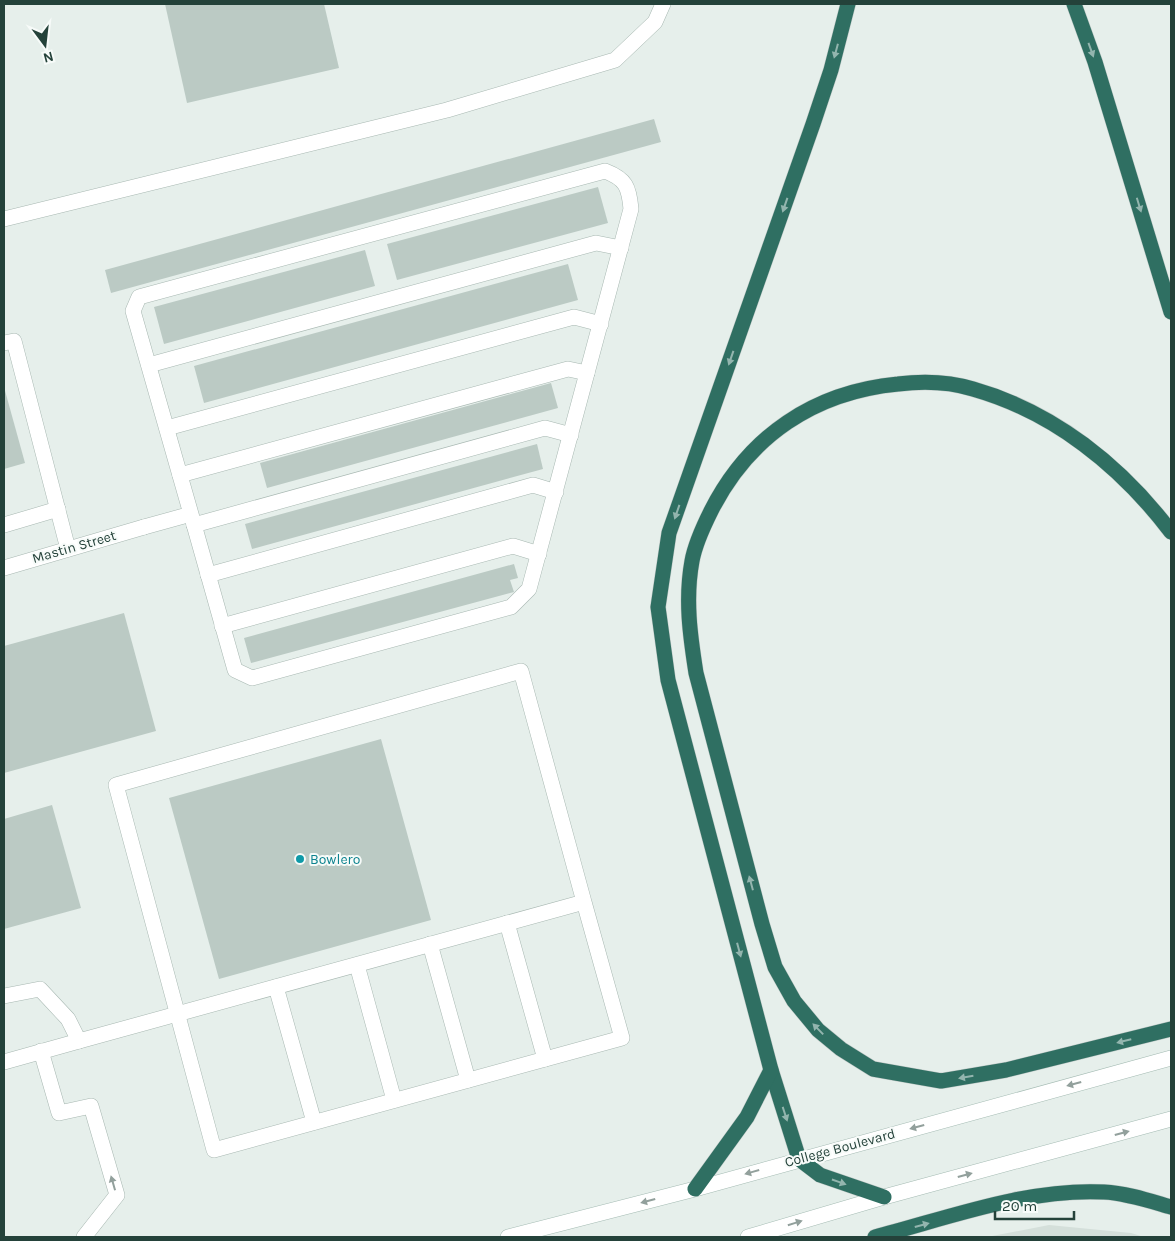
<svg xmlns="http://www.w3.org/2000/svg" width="1175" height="1241" font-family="Karla,sans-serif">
<rect width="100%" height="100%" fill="#e6efeb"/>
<path fill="#d4dfda" d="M1049,1225L1131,1233L1144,1237H987Z"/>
<g fill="#bbcac4">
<path d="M165,4H324L339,68L187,103Z"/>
<path d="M654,119L661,142L111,293L105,270Z"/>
<path d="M598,187L608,223L397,280L387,244Z"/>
<path d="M365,250L375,286L164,344L154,307Z"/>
<path d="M568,264L578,300L204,403L194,366Z"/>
<path d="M551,383L558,408L267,488L260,463Z"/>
<path d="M4,387L25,463L4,469Z"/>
<path d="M537,444L543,469L252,549L245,524Z"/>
<path d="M514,564L518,578L510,580L514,592L251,663L244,638Z"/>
<path d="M124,613L156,731L4,773V646Z"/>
<path d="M381,739L431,920L219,979L169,798Z"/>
<path d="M52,805L81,908L4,929V819Z"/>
</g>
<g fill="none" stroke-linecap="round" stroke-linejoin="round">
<defs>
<g id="service">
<path d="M4,219L447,110L615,60L655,22L663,4"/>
<path d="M4,343L14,341L68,549"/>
<path d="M149,365L596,243L621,248"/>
<path d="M167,428L574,317L601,324"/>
<path d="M180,475L568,369L587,373"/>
<path d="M4,525L58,509"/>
<path d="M194,525L545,428L571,435"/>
<path d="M144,527L191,514L133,311L139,297L605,171C626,179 629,187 631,209L529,589L511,607L252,678L235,670L191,514"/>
<path d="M208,575L533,485L556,492"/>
<path d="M222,626L513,546L539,554"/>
<path d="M507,923L545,1059"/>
<path d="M430,944L468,1080"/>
<path d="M357,965L394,1100"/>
<path d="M276,987L314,1122"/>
<path d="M4,996L40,989L68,1019L79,1041L584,902L622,1038L214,1150L116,785L521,671L584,902"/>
<path d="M41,1051L59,1113L91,1106L117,1195L84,1237"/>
</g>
<g id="minor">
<path d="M4,568L144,527"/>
<path d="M4,1062L79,1041"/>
</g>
<g id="secondary">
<path d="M508,1237L695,1189L1171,1058"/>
<path d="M748,1237L884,1197L1171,1119"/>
</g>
<g id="motorway">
<path d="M848,4L831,70L813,124L669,533L658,607L668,680L771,1070L799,1159L820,1175L884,1197"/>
<path d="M1074,4L1095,62L1171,312"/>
<path d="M1171,532C1121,466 1054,412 973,389C950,382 922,381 898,384C814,392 749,436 711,511C703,527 695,544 692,561C685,599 690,635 696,673L762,924L775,967L794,1001L818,1030L841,1049L873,1069L941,1081L1006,1070L1171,1029"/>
<path d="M695,1189L747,1117L771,1070"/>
<path d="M875,1237C948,1218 1027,1188 1104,1192C1126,1193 1150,1201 1171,1207"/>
</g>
</defs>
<use href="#service" stroke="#a8b8b2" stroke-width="16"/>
<use href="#minor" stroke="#a8b8b2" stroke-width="16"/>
<use href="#secondary" stroke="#a4bbb3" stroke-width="16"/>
<use href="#motorway" stroke="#c2cac8" stroke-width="16"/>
<use href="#service" stroke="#fff" stroke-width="15"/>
<use href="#minor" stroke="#fff" stroke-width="15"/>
<use href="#secondary" stroke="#fff" stroke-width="15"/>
<use href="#motorway" stroke="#2f6f62" stroke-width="15"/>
</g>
<defs><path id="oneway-solid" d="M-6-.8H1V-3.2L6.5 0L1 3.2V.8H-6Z" transform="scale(1.25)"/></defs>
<g fill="#93b5ae">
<use href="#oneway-solid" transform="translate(1091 50) rotate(70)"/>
<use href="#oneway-solid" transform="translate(836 51) rotate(105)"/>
<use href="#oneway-solid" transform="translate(785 205) rotate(109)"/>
<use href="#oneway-solid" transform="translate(1139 205) rotate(73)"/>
<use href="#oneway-solid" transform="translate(731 358) rotate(109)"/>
<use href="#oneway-solid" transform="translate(677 512) rotate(109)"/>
<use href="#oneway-solid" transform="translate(751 883) rotate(-105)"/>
<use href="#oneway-solid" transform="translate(739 950) rotate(75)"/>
<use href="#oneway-solid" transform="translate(818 1029) rotate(-134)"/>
<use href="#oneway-solid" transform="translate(1124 1041) rotate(166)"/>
<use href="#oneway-solid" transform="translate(966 1077) rotate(170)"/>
<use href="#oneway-solid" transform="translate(785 1114) rotate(72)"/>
<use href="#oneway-solid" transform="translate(839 1182) rotate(19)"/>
<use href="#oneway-solid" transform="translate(922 1225) rotate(-15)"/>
</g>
<g fill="#92a09c">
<use href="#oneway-solid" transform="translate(1074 1084) rotate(165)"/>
<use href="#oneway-solid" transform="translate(917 1127) rotate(165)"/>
<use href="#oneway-solid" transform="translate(1122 1133) rotate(-15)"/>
<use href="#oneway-solid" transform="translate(752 1172) rotate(164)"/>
<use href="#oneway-solid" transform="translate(965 1175) rotate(-15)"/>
<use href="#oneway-solid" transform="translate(113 1183) rotate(-106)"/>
<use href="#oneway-solid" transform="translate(648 1201) rotate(165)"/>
<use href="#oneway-solid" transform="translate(795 1223) rotate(-17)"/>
</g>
<circle fill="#0f9aa8" stroke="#f7fbf9" stroke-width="2" cx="300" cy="859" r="5"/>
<g text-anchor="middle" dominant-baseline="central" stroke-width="4" stroke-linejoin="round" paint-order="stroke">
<g font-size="14" fill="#24423a" stroke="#f7fbf9">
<text transform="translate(74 547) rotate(-16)">Mastin Street</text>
<text transform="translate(840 1148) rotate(-15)">College Boulevard</text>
</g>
<g font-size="14" fill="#0d838f" stroke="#f7fbf9" text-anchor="start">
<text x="310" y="859">Bowlero</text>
</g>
</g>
<rect width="1175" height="1241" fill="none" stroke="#24423a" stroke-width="10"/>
<g transform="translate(45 45) rotate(165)" stroke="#f7fbf9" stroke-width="4" paint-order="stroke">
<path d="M0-4L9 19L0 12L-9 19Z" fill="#24423a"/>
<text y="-8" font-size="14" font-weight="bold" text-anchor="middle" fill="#24423a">N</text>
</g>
<path d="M995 1211v8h79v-8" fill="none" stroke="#24423a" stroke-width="2.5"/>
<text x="1002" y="1211" font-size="15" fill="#24423a" stroke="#f7fbf9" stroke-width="4" paint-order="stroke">20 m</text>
</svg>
